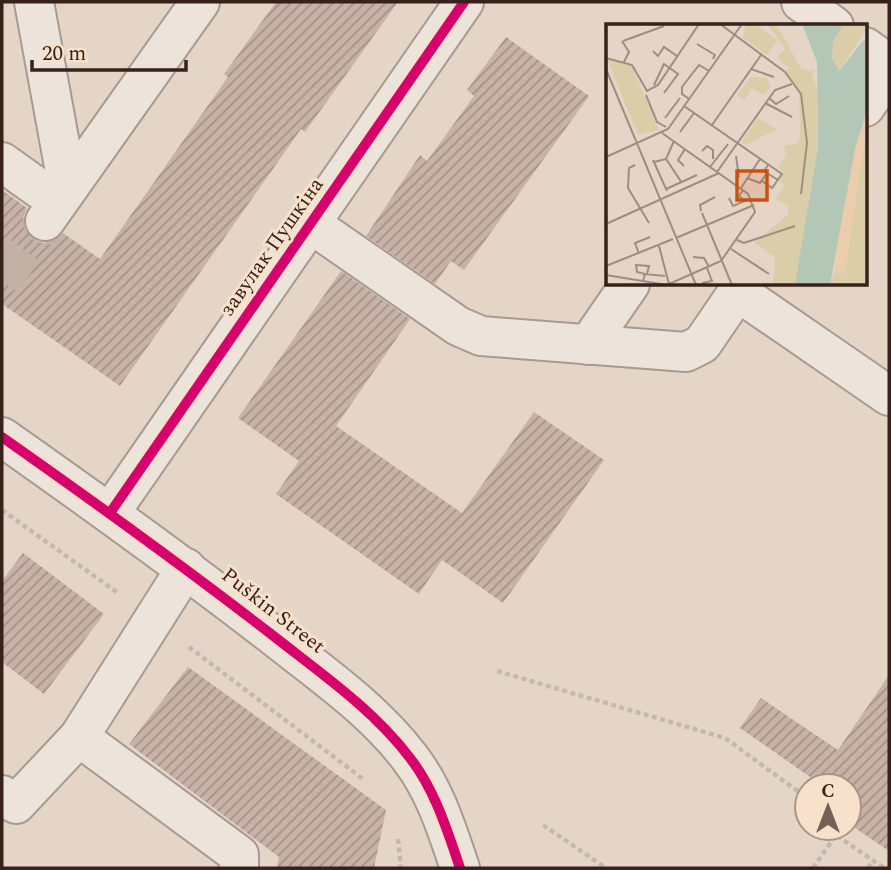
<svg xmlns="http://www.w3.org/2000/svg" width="891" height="870" font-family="Spectral,serif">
<defs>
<pattern id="building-hatch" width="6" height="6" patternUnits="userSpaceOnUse" patternTransform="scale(1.75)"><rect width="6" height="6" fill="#c8b2a7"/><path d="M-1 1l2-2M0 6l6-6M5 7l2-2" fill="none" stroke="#a39087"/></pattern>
</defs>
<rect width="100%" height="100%" fill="#e4d5c7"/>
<g fill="url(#building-hatch)">
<path d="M276,2H398L305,132L301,129L120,386L2,304V190L27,208L23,218L25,229L33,239L42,243L53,241L63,233L100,259L228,77L224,74Z"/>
<path d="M506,37L589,96L464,270L451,261L435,284L366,236L420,155L427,161L474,96L467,90Z"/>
<path d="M341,271L410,319L336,426L462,513L534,412L604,460L503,603L442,560L419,594L276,494L299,461L238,418Z"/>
<path d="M23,553L104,614L44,694L2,662V581Z"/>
<path d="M188,667L386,810L374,868H277L279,857L129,744Z"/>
<path d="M889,675V851L849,824V786H823L740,728L761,698L838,750Z"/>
</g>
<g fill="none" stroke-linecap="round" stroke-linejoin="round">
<path stroke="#c1b1a4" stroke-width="38" stroke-dasharray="38 19" stroke-linecap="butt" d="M2,281L45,221"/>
<defs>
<g id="minor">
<path d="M34,2L68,188"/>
<path d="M801,2L834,26"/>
<path d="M865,47L889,64"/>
<path d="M865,107L889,72"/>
<path d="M2,162L58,202"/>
<path d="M45,221L200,2"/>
<path d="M311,224L458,326L481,336L686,352L702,344L743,284"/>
<path d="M738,292L889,396"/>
<path d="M588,345L630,284"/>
<path d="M2,437C93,501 183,566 271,634C319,672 373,709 410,758C435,790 447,830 460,868"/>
<path d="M110,513L464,2"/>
<path d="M186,568L79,737L239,855V868"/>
<path d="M2,795L16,804L79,737"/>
</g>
</defs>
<use href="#minor" stroke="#a89a91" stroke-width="42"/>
<g stroke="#c4b9b1" stroke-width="4.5" stroke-dasharray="5 3.5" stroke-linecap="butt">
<path d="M2,510L118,593"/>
<path d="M189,647L363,779"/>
<path d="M497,671L725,738L807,798"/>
<path d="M543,825L606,868"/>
<path d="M834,828L836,835L884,868"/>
<path d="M398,839L401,868"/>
<path d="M813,868L836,835"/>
<path d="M868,868L873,861"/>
</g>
<use href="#minor" stroke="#ece3da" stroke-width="38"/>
<defs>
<g id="cycleway">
<path d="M2,437C93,501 183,566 271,634C319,672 373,709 410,758C435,790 447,830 460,868"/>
<path d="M110,513L464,2"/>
</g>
</defs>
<use href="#cycleway" stroke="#f8e1ca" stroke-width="15"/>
<use href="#cycleway" stroke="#d6006c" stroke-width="10"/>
</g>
<g text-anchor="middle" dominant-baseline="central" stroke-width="6" stroke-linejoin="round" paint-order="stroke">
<g font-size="21" fill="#37211a" stroke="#f8e1ca">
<text transform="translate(272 247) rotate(-55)">завулак Пушкіна</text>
<text transform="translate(273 611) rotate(38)">Puškin Street</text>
</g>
</g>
<g transform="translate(606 24)">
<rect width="261" height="261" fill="#e4d5c7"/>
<path d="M161,0H170L196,46H211L206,48V68H196L180,48L183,44L171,34L179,24ZM238,0H261V4L233,47L226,31L227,17ZM152,94L171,105L140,121L135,118Z" fill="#d9cea8"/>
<path d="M162,0H168L179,15L199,64L185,52L179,22ZM239,0H246L235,18L248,0H260L230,32L228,15ZM145,53L161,54L165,62L158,71L146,64L138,76L131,71Z" fill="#d9cea8"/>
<path d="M261,86L252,170L239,250L228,248L229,237L247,130Z" fill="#ebccab"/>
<path d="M140,0H149L171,16L161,31L137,14ZM1,35L26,42L53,106L32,111ZM206,48L211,66V137L189,261H167L169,234L148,218L182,191V182L170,175L178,161L173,157L178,148L172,144L180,131L178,122L191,119L194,113L193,68H206ZM261,102V261H224L228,248L239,250Z" fill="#d9cea8"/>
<path d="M196,0H238L227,17L226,33L233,47L261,12V86L249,125L224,261H189L212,124L211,38Z" fill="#b4c7b7"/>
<path fill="none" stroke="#9f8d82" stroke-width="2" d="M114,0L179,48L195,70L201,119L195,170M16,17L23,28L18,38M17,17L58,2M91,20L109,31L107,35M47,27L52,32L58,23L71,32M0,34L26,41L41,67L52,61L93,0M0,45L90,261M145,45L168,53M48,61L58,40L72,50L58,69M40,71L51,98L60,103M163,74L170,80L183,72M83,75L76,70V63L93,41L103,47M159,79L186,93M78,82L176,150L166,164L156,157M59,94L74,74M106,101L155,31M74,108L88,89M96,127L101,122L107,126V135M130,132L133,153M0,133L62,105L136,0M60,135L76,159M47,136L61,167M48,138L60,135L68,117M29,141L23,144L22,164L43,199M162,141L158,147L172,156M78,142L72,136L79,125M104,143L122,120M111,148L169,66L186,60M141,154L154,159L161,149M135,164L154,135M60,165L91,151M123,174L127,182L139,177L133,172L137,166M95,187L94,181L109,173M96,189L126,261M0,200L113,149M70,214L148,181M131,216L138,219L189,202M53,222L63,260L115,237L149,188L142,170L56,109M125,225L163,250M33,230L29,219L44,213M87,233L98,234L103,243M0,242L67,215M39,250L31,248L30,241L43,242L41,250M0,251L61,261M37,257L39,250L59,252M96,259L106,257L101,244"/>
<path fill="#cd510e" fill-opacity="0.15" stroke="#cd510e" stroke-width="3.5" d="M131,147H161V176H131Z"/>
<rect width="261" height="261" fill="none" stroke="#37211a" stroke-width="3.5"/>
</g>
<rect width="891" height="870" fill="none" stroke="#37211a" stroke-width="7"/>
<g transform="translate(828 807)"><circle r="33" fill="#f8e1ca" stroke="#ab9484" stroke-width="2"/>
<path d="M0-5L12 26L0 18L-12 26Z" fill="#746057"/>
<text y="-10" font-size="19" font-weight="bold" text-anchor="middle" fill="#37211a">С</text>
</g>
<path d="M32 60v10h154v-10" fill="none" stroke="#37211a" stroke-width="3.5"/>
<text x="42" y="60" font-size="21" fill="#37211a" stroke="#f8e1ca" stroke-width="5" paint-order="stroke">20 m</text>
</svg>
